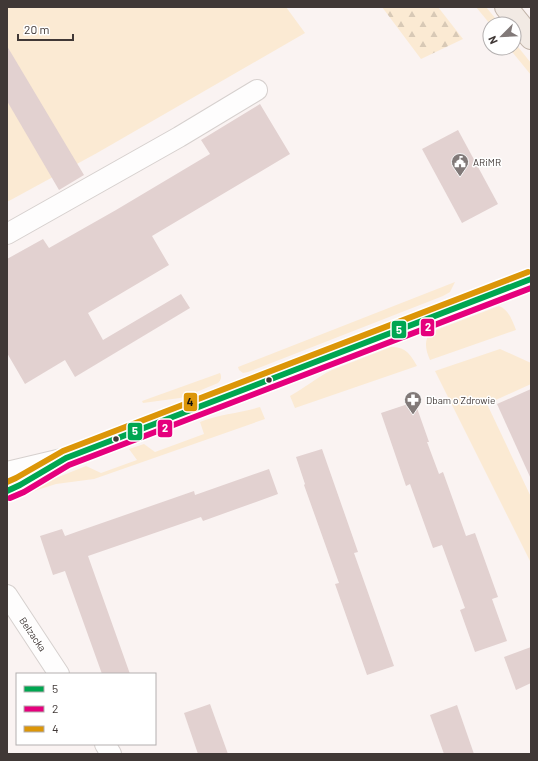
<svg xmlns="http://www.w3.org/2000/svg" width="538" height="761" font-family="Barlow,sans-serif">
<defs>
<pattern id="forest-firs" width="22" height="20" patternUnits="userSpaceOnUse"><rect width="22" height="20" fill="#fbead3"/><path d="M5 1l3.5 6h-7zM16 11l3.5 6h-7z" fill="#d8c9b6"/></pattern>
</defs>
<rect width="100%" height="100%" fill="#faf3f2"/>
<g fill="#fbead3">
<path d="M7,7H286L305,33L97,153L7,202Z"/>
<path d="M476,7H486L500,24H490Z"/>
<path d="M514,42L531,63V75L509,48H514Z"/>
<path d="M455,282L450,292L443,296L248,372L243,373L239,370L238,367Z"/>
<path d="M499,306C509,310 512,320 516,330L430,360C426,351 423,340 431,332Z"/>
<path d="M391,347C405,346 411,355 417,366L295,408L290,396C305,388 317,377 332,370Z"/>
<path d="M500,349L531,363V384L487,404L531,497V563L435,371Z"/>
<path d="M220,373C222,377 221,380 218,383L187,396L180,398L143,403L142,401Z"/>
<path d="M260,407L265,419L94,479L56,484L31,492L26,490L86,466L101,473L137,460L129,449L144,444L155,452L204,434L200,422C219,414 240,413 260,407Z"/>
</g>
<path fill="url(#forest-firs)" d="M382,7H438L463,39L421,59Z"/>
<g fill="#e2d1d0">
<path d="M7,46L84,175L59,190L7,101Z"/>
<path d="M260,104L290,154L152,236L169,265L88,313L103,340L181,294L190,308L75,377L65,360L25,384L7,353V259L43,239L49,248L116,210L210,154L201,140Z"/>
<path d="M458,130L498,204L462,223L422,149Z"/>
<path d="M531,389V479L497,404Z"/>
<path d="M411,403L417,408L429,442H427L439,474L443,472L466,536L475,533L498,597L492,599L507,641L475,652L460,610L465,608L442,545L433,548L410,484L406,486L381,413Z"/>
<path d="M322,449L358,552L354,553L394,666L367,675L335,584L339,583L304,485L305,484L296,457Z"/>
<path d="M269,469L278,494L203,521L201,517L88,556L130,674H102L65,571L53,575L40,536L62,529L65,536L79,531L194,491L195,495Z"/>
<path d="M531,647V683L516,690L504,657Z"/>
<path d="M210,704L228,754H198L184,713Z"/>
<path d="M457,705L474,754H444L430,715Z"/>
</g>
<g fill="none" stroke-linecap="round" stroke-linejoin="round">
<defs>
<g id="minor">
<path d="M7,234L179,137L257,90"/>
<path d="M7,472L66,458L531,279"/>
<path d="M7,491L20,485L49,468"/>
<path d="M7,595L59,674"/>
<path d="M105,744L111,754"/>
</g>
<path id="major" d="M506,7L531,38"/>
</defs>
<use href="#minor" stroke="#d6d0ce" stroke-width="22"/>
<use href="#major" stroke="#c1b3a8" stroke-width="24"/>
<use href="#minor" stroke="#fefdfd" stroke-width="20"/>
<use href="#major" stroke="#f2eae4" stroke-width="22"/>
<defs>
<path id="bus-1" d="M7,491L20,485L66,458L531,279"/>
<path id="bus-2" d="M10,498L24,492L69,465L531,288"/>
<path id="bus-3" d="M7,482L16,478L63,451L528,272"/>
</defs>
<use href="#bus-1" stroke="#fff" stroke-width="9"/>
<use href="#bus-2" stroke="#fff" stroke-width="9"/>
<use href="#bus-3" stroke="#fff" stroke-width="9"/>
<use href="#bus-1" stroke="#00a651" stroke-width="6"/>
<use href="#bus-2" stroke="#e5007d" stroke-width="6"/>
<use href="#bus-3" stroke="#dc9608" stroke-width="6"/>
</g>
<defs>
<symbol id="civic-pin" viewBox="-11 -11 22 30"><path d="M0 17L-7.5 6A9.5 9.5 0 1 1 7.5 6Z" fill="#817978" stroke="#fff"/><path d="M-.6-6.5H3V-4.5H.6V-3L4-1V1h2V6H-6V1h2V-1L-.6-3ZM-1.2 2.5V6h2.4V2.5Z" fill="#fff"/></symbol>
<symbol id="pharmacy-pin" viewBox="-11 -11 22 30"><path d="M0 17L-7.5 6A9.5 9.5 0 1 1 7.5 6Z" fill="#817978" stroke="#fff"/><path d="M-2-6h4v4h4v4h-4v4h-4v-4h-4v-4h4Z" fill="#fff"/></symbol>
</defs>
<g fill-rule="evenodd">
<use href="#civic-pin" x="450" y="152" width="20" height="27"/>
<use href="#pharmacy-pin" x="403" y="390" width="20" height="27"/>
</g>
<g fill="#403836" stroke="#fff" stroke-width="1.5">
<circle cx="269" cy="380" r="3.5"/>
<circle cx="116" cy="439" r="3.5"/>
</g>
<g text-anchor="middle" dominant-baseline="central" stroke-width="3" stroke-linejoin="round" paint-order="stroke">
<g font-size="10" fill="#403836" stroke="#fff" text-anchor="start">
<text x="473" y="162">ARiMR</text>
<text x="426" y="400">Dbam o Zdrowie</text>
</g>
<g font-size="10" fill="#403836" stroke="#fff">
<text transform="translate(33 634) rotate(56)">Belzacka</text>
</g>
</g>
<g stroke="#fff" stroke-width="1.5">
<rect x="420" y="318" width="15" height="19" rx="4" fill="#e5007d"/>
<rect x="391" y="320" width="16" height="19" rx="4" fill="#00a651"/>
<rect x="183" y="392" width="15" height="20" rx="4" fill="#dc9608"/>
<rect x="157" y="419" width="16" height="19" rx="4" fill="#e5007d"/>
<rect x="127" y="422" width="16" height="19" rx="4" fill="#00a651"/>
</g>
<g font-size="11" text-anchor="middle" font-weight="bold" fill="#fff">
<text x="428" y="331">2</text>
<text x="399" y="334">5</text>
<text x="165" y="432">2</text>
<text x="135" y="435">5</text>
</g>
<g font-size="11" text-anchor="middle" font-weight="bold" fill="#111">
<text x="190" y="406">4</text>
</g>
<rect width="538" height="761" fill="none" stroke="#403836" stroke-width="16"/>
<rect x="16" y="673" width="140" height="72" fill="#ffffff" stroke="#b3afaf"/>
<rect x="24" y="686" width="20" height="6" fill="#00a651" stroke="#b3afaf"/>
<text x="52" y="693" font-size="12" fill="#403836">5</text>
<rect x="24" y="706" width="20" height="6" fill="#e5007d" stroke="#b3afaf"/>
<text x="52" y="713" font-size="12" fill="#403836">2</text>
<rect x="24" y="726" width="20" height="6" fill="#dc9608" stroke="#b3afaf"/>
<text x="52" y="733" font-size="12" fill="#403836">4</text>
<g transform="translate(502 36) rotate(246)"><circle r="19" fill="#ffffff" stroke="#b3afaf"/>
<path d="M0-3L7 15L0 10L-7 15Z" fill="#817978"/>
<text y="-6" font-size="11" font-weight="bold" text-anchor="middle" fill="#403836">N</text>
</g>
<path d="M18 34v6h55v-6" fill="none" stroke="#403836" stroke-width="2"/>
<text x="24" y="34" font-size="12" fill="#403836" stroke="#ffffff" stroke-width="3" paint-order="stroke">20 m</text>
</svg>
